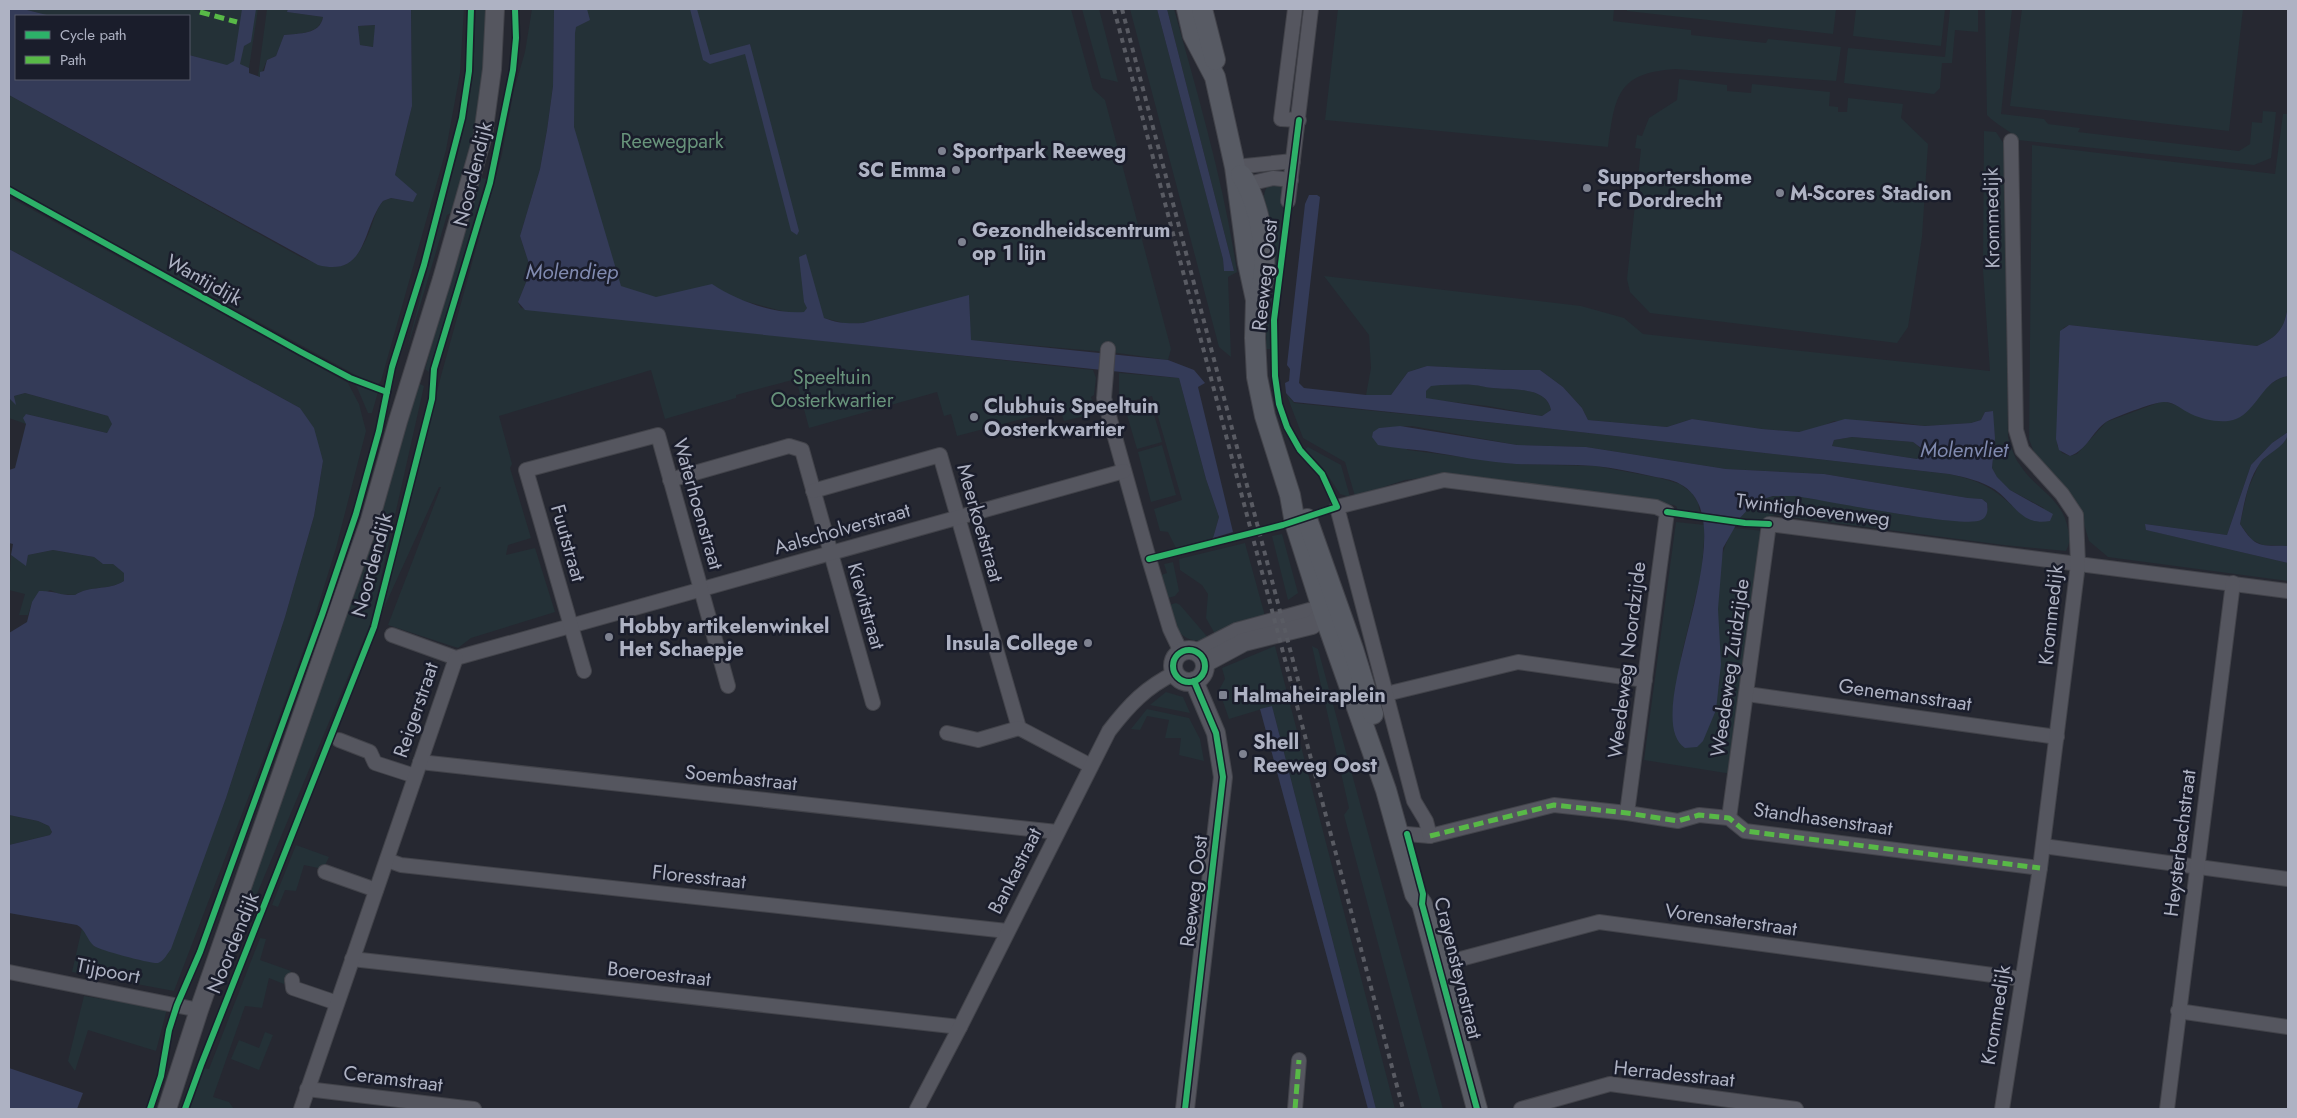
<svg xmlns="http://www.w3.org/2000/svg" width="2297" height="1118" font-family="Jost,sans-serif">
<rect width="100%" height="100%" fill="#262831"/>
<g fill="#243137" fill-rule="evenodd">
<path d="M23,9H258L249,68L226,65L189,55V16H51Z"/>
<path d="M267,9H288V12L323,17C319,35 299,33 284,35L276,56L267,60L260,77L258,76Z"/>
<path d="M411,9H464L460,73L446,150L381,381L376,386L9,186V95L297,255C336,274 353,273 370,230C374,220 376,209 383,201L391,198L413,202L395,175L412,106Z"/>
<path d="M476,9H487L483,78L475,128L453,212L447,215L405,356L463,133L473,76Z"/>
<path d="M532,9H554L553,86L547,130L540,169L520,236L531,270L518,302L521,308L1093,370L1096,378L1094,395L1091,397L1096,413L1064,421L1060,409L957,436L951,414L944,416L937,392L809,428L796,379L736,395V398L665,419L651,370L499,416L512,464L510,468L531,538L508,545L506,555L535,548L555,612L471,638L458,648L388,625L441,487H439L382,612L441,376L502,154L514,90L525,52Z"/>
<path d="M587,9H1071L1093,89L1105,100L1171,349L1168,360L1118,353L970,340L969,296L863,323L847,324L824,318L812,319L744,301H658L620,289L568,116L571,26ZM750,44L792,232L744,46Z"/>
<path d="M1082,9H1099L1118,82L1101,78Z"/>
<path d="M1130,9H1157L1223,259L1224,271H1234L1167,9H1174C1198,96 1224,183 1237,272L1228,277L1231,357L1219,347Z"/>
<path d="M1338,9H1614L1613,21L1691,30V35L1766,43L1768,39L1841,47L1836,81L1675,69C1617,73 1615,96 1608,147L1325,120Z"/>
<path d="M1627,9H1836L1833,34L1627,11Z"/>
<path d="M1856,9H1945L1941,46L1853,36Z"/>
<path d="M1950,9H1978V32L1955,30L1952,63H1942L1940,88L1934,94L1844,83L1848,48L1945,57Z"/>
<path d="M1985,9H2012L2001,114L2044,119L2048,124L2080,128L2078,132L2239,151L2250,144L2252,122L2262,123L2263,111L2276,112L2271,158L2254,165L2018,140C2009,129 1996,125 1987,115Z"/>
<path d="M2022,9H2243L2229,131L2010,106Z"/>
<path d="M376,25L373,47L360,45L358,26Z"/>
<path d="M1679,79L1727,85V91L1751,93L1752,84L1830,92L1829,106L1838,107V112H1847L1848,98L1903,104L1901,118L1928,144L1922,237L1908,327L1897,343L1650,313L1630,292L1627,279L1641,149L1635,148L1637,135L1642,136L1649,118L1677,100Z"/>
<path d="M2283,114H2288V305C2285,328 2278,337 2257,346L2069,325L2063,328L2057,445L2062,453L2070,456L2077,454L2106,422L2163,401L2182,407L2191,414L2243,415C2255,401 2269,379 2288,376V432L2272,443L2251,465L2227,535L2145,524L2147,530L2288,563V581L2108,557L2089,541L2079,507L2063,485L2035,455L2029,439L2032,145L2275,174Z"/>
<path d="M1984,131L1996,132L2004,144L2008,437C2011,447 2014,457 2020,465C2036,490 2062,497 2068,529C2070,538 2070,543 2066,551L2004,545L1775,515L1770,516L1765,520L1740,518C1746,511 1752,504 1760,500C1794,484 1883,515 1923,517C1942,519 1969,511 1988,508L1987,503L1982,499L1968,498L1824,474L1726,469L1586,447L1517,445L1412,426L1379,428L1408,450L1516,464L1596,466L1660,478L1680,484L1692,493L1698,503L1700,513L1677,511V507L1674,505L1452,474L1405,480L1355,496L1345,462L1303,438L1286,393L1294,403L1527,426L1949,474C1985,482 1995,489 2021,514L2044,508L2010,490L1997,478L1992,468L1995,438L1992,411L1985,412L1981,420L1971,423L1925,426L1890,421H1834L1815,429L1799,432L1762,429L1692,419L1667,427L1588,420L1582,408L1563,387L1540,370H1505L1427,366L1408,372L1391,395H1366L1371,368L1369,335L1324,276L1581,306L1624,318L1643,334L1990,371L1983,270Z"/>
<path d="M479,177L486,179L429,372L425,369Z"/>
<path d="M1272,184L1282,186L1285,194L1270,349H1266C1266,307 1272,266 1268,225C1267,212 1260,198 1267,187Z"/>
<path d="M9,197L348,383L359,404L366,431L336,548L311,629L275,728L174,991L72,972L82,928L95,947L198,873L226,798L285,617L314,516L323,461L300,408L9,249Z"/>
<path d="M1119,373L1179,378L1206,479L1219,517L1213,538L1176,548L1168,532L1160,531L1154,509L1182,500L1152,396L1119,404Z"/>
<path d="M357,383L378,392L372,413H368L356,385Z"/>
<path d="M418,383L424,386L371,622L207,1013L202,1020Z"/>
<path d="M1431,385C1446,385 1460,383 1475,385C1481,385 1487,388 1494,388C1511,389 1547,387 1551,410L1542,416L1488,406L1426,399V391Z"/>
<path d="M25,393L108,416L113,424L107,433L26,414V424L9,418V398L15,403L14,396Z"/>
<path d="M1150,401L1162,442L1137,449L1125,408Z"/>
<path d="M2288,436V546L2263,545L2252,540L2240,524L2248,489L2260,462Z"/>
<path d="M1852,437L1913,442L1920,448L1923,455L1917,459L1832,446L1834,440Z"/>
<path d="M1162,445L1176,495L1151,502L1138,452Z"/>
<path d="M1308,447L1341,465L1350,497L1340,494L1323,468L1305,449Z"/>
<path d="M1676,522L1705,525L1702,570L1681,657L1719,687C1723,638 1706,571 1734,528L1764,531L1732,774L1644,760Z"/>
<path d="M1282,534L1298,593L1288,600L1272,536Z"/>
<path d="M1245,543L1265,616L1215,634L1206,618L1208,594L1202,585L1180,570L1179,559Z"/>
<path d="M53,550L94,557L103,564H113L124,572V581C108,591 90,585 75,595L59,594L50,590L32,602L28,615H19L25,594L9,590L11,555L26,565L28,555Z"/>
<path d="M1173,562L1179,591L1175,596L1168,598L1161,575L1167,573L1164,564Z"/>
<path d="M1176,603L1180,605L1210,640C1179,644 1177,630 1169,605Z"/>
<path d="M1275,646L1395,1109H1376L1272,706L1229,719L1219,690L1225,679L1222,668Z"/>
<path d="M1312,646L1318,649L1443,1109H1422L1344,815L1349,808Z"/>
<path d="M1166,692L1183,697L1190,713L1150,705Z"/>
<path d="M1147,709L1189,718L1200,739L1204,761L1179,755L1181,738H1165L1169,720L1147,716L1140,730L1131,729Z"/>
<path d="M9,815L38,821L49,826L52,832L50,835L9,845Z"/>
<path d="M296,845L329,857L323,869L304,865L296,891L285,890L278,907L272,905Z"/>
<path d="M260,938L266,939L260,960L291,971L284,984L269,978L262,1008L245,1006L213,1097L229,1102L234,1109H190L204,1068L209,1069Z"/>
<path d="M84,996L167,1009L156,1051L88,1030L75,1071L68,1061Z"/>
<path d="M265,1032L273,1035L259,1070L231,1059L239,1040L259,1048Z"/>
</g>
<g fill="#343b58" fill-rule="evenodd">
<path d="M9,9H23L51,16H16V79H189V55L227,65L234,61L242,9H256L251,42L244,46L240,64L249,68V73L260,77V72L264,71L267,60L276,56L284,35C299,33 320,35 323,17L287,12L288,9H411L412,106L395,175L417,194L413,202L391,198L383,201C362,227 368,278 318,265L9,95ZM375,25L373,47L360,45L358,26Z"/>
<path d="M554,9H587L590,20L576,27L575,33L574,127L621,286L656,297L712,284C738,301 773,314 804,312L807,308L804,302L799,257L806,254L824,318C837,323 848,324 863,323L969,295L971,340L1168,360L1194,370L1205,383L1198,387L1233,532L1213,538L1219,517L1206,479L1179,378L525,310L518,302L531,270L520,236L540,169L547,130L553,86Z"/>
<path d="M690,9H697L710,55L750,44L799,231L797,235L791,231L745,54L710,64L703,60Z"/>
<path d="M1157,9H1167L1234,271H1224L1223,259Z"/>
<path d="M1309,195H1317L1320,197L1299,383L1304,388L1366,395H1391L1408,372L1427,366L1505,370H1540L1563,387L1582,408L1588,420L1667,427L1692,419L1762,429L1799,432L1845,419L1925,426L1971,423L1981,420L1985,412L1993,411L1995,438L1992,468L1997,477L2010,490L2053,514L2050,521C2020,526 2015,503 1994,489C1981,481 1965,477 1949,474L1527,426L1294,402L1286,393L1285,383L1289,381L1290,369L1287,365L1305,204ZM1441,385C1452,385 1463,384 1473,385C1480,385 1486,388 1493,388C1510,390 1547,386 1551,410L1542,416L1426,398V391L1431,386ZM1852,437L1913,442L1921,448L1923,455L1917,459L1832,446L1834,440Z"/>
<path d="M9,249L300,408L314,428L323,461L314,516L285,617L226,798L171,949C167,954 164,961 158,963C151,964 99,950 94,946C87,940 86,930 77,925L9,913V845L50,835L52,832L49,826L38,821L9,815V633L27,622L32,602L39,591C52,590 62,596 75,595C90,585 108,591 124,581V573L113,564H103L94,557L53,550L28,555L26,566L11,555L13,544L9,543V470L15,468L26,424L23,418L26,414L107,433L112,424L108,416L25,393L14,396L16,405L9,398Z"/>
<path d="M2288,305V376C2263,379 2257,411 2236,419C2224,424 2203,420 2191,414C2182,410 2175,402 2164,402C2157,401 2112,418 2106,422C2092,432 2087,450 2070,456L2059,450L2056,439L2060,331L2069,325L2257,346C2278,337 2285,328 2288,305Z"/>
<path d="M1400,426L1517,445L1586,447L1726,469L1824,474L1968,498L1982,499L1987,503C1988,509 1988,517 1981,520C1966,529 1823,500 1795,496H1773L1760,500L1750,507L1740,518L1723,548L1718,609L1721,664L1716,710L1703,741L1697,747L1685,748C1636,715 1752,521 1680,484C1672,479 1660,478 1651,476C1633,472 1614,468 1595,466C1569,464 1542,465 1516,464C1486,462 1456,456 1426,451C1410,449 1394,448 1378,445L1372,437L1373,432L1379,428Z"/>
<path d="M2288,432C2288,446 2267,453 2260,463C2248,480 2244,504 2240,524C2256,549 2260,545 2288,546V563L2146,530L2145,524L2227,535L2251,465L2272,443Z"/>
<path d="M1272,706L1376,1109H1368L1260,709Z"/>
<path d="M9,1068L83,1093L77,1109H9Z"/>
</g>
<g fill="none" stroke-linecap="round" stroke-linejoin="round">
<defs>
<g id="minor">
<path d="M1295,9L1281,119L1299,120"/>
<path d="M1235,167L1293,161"/>
<path d="M1248,184L1273,178L1291,180"/>
<path d="M1288,201L1311,9"/>
<path d="M1108,349L1104,398L1149,559L1170,629L1181,652"/>
<path d="M670,480L789,446L802,450L873,703"/>
<path d="M813,491L940,455L1019,728"/>
<path d="M392,635L456,658L1124,471"/>
<path d="M584,671L526,470L658,435L728,686"/>
<path d="M1386,694L1518,662L1645,680"/>
<path d="M1747,694L2057,737"/>
<path d="M947,733L978,740L1019,728L1091,766"/>
<path d="M339,740L370,752L375,763L415,776"/>
<path d="M420,762L1057,832"/>
<path d="M1729,818L1769,524L2288,591"/>
<path d="M1400,836L1407,834L1430,836L1554,805L1627,813L1678,821L1699,815L1729,818L1745,831L2040,868"/>
<path d="M1430,836L1426,821L1414,801L1337,507L1444,480L1656,507L1667,512L1627,813"/>
<path d="M2043,846L2288,879"/>
<path d="M387,860L401,865L1007,931"/>
<path d="M325,872L376,890"/>
<path d="M352,959L960,1027"/>
<path d="M1438,965L1599,922L2022,979"/>
<path d="M9,972L199,1010"/>
<path d="M292,980L293,988L337,1003"/>
<path d="M2178,1011L2288,1027"/>
<path d="M307,1089L474,1109"/>
<path d="M301,1109L456,658"/>
<path d="M917,1109L960,1027L1109,731C1129,705 1146,687 1175,673"/>
<path d="M1295,1109L1299,1060"/>
<path d="M1521,1109L1610,1084L1796,1109"/>
<path d="M2002,1109L2040,868L2078,564L2076,515L2062,494L2022,450L2016,430L2011,141"/>
<path d="M2167,1109L2233,583"/>
</g>
<g id="tertiary">
<circle cx="1189" cy="666" r="16"/>
<path d="M1198,652L1237,632L1310,612L1324,614"/>
<path d="M1205,663L1244,642L1312,625L1324,614L1335,609"/>
<path d="M167,1109L199,1010L370,520L398,421L442,279L483,135L492,69L495,9"/>
<path d="M1185,1109L1223,777L1216,733L1194,681"/>
</g>
<g id="secondary">
<path d="M1187,9L1193,35L1215,77L1235,167L1248,263L1256,300L1255,338L1257,377L1265,416L1290,495L1295,523L1324,614L1386,790L1415,894L1422,904L1477,1109"/>
<path d="M1202,9L1215,60"/>
<path d="M1241,175C1259,198 1272,266 1259,293"/>
<path d="M1307,519L1353,649L1373,714"/>
</g>
</defs>
<use href="#minor" stroke="#42434a" stroke-width="16"/>
<use href="#tertiary" stroke="#42434a" stroke-width="20"/>
<use href="#secondary" stroke="#42434a" stroke-width="22"/>
<use href="#minor" stroke="#55565f" stroke-width="14"/>
<use href="#tertiary" stroke="#55565f" stroke-width="18"/>
<use href="#secondary" stroke="#585b64" stroke-width="20"/>
<g stroke="#595b63" stroke-width="4" stroke-dasharray="5 5" stroke-linecap="butt">
<path d="M1114,9L1403,1109"/>
<path d="M1122,9L1302,695"/>
</g>
<g stroke="#58b947" stroke-width="5" stroke-dasharray="10 5" stroke-linecap="butt">
<path d="M200,12L237,22"/>
<path d="M1430,836L1554,805L1627,813L1678,821L1699,815L1729,818L1745,831L2040,868"/>
<path d="M1295,1109L1299,1060"/>
</g>
<defs>
<g id="cycleway">
<path d="M9,190L301,352L350,378L387,392"/>
<path d="M1667,512L1745,523L1769,524"/>
<path d="M1149,559L1283,525L1337,507L1322,474L1300,450L1287,427L1279,404L1275,376L1274,320L1299,120"/>
<circle cx="1189" cy="666" r="16"/>
<path d="M1407,834L1423,894L1422,904L1477,1109"/>
<path d="M150,1109L161,1076L169,1030L177,1005L200,952L322,615L356,514L379,431L392,367L424,265L462,118L469,71L471,9"/>
<path d="M185,1109L201,1065L374,627L432,399L434,369L490,183L513,70L516,38L515,9"/>
<path d="M1185,1109L1223,777L1216,733L1194,681"/>
</g>
</defs>
<use href="#cycleway" stroke="#1a1d2b" stroke-width="9"/>
<use href="#cycleway" stroke="#2db169" stroke-width="6"/>
</g>
<g fill="#7e8290" stroke="#1a1d2b" stroke-width="2">
<circle cx="942" cy="151" r="5"/>
<circle cx="956" cy="170" r="5"/>
<circle cx="1587" cy="188" r="5"/>
<circle cx="1780" cy="193" r="5"/>
<circle cx="962" cy="242" r="5"/>
<circle cx="974" cy="417" r="5"/>
<circle cx="609" cy="637" r="5"/>
<circle cx="1088" cy="643" r="5"/>
<rect x="1218" y="690" width="10" height="10" rx="2.5"/>
<circle cx="1243" cy="754" r="5"/>
</g>
<g text-anchor="middle" dominant-baseline="central" stroke-width="5" stroke-linejoin="round" paint-order="stroke">
<g font-size="20" fill="#67927a" stroke="#1a1d2b">
<text x="672" y="141">Reewegpark</text>
<text x="832" y="377">Speeltuin<tspan x="832" dy="23">Oosterkwartier</tspan></text>
</g>
<g font-size="20" font-weight="bold" fill="#aeb2c3" stroke="#1a1d2b" text-anchor="start">
<text x="952" y="151">Sportpark Reeweg</text>
<text x="946" y="170" text-anchor="end">SC Emma</text>
<text x="1597" y="177">Supportershome<tspan x="1597" dy="23">FC Dordrecht</tspan></text>
<text x="1790" y="193">M-Scores Stadion</text>
<text x="972" y="230">Gezondheidscentrum<tspan x="972" dy="23">op 1 lijn</tspan></text>
<text x="984" y="406">Clubhuis Speeltuin<tspan x="984" dy="23">Oosterkwartier</tspan></text>
<text x="619" y="626">Hobby artikelenwinkel<tspan x="619" dy="23">Het Schaepje</tspan></text>
<text x="1078" y="643" text-anchor="end">Insula College</text>
<text x="1233" y="695">Halmaheiraplein</text>
<text x="1253" y="742">Shell<tspan x="1253" dy="23">Reeweg Oost</tspan></text>
</g>
<g font-size="20" fill="#aeb2c3" stroke="#1a1d2b">
<text transform="translate(473 174) rotate(-76)">Noordendijk</text>
<text transform="translate(1992 218) rotate(-91)">Krommedijk</text>
<text transform="translate(1265 275) rotate(-84)">Reeweg Oost</text>
<text transform="translate(204 280) rotate(29)">Wantijdijk</text>
<text transform="translate(698 504) rotate(74)">Waterhoenstraat</text>
<text transform="translate(1813 510) rotate(7)">Twintighoevenweg</text>
<text transform="translate(980 523) rotate(74)">Meerkoetstraat</text>
<text transform="translate(842 529) rotate(-16)">Aalscholverstraat</text>
<text transform="translate(568 543) rotate(74)">Fuutstraat</text>
<text transform="translate(372 565) rotate(-75)">Noordendijk</text>
<text transform="translate(866 606) rotate(74)">Kievitstraat</text>
<text transform="translate(2051 615) rotate(-84)">Krommedijk</text>
<text transform="translate(1627 660) rotate(-83)">Weedeweg Noordzijde</text>
<text transform="translate(1730 668) rotate(-82)">Weedeweg Zuidzijde</text>
<text transform="translate(1905 695) rotate(8)">Genemansstraat</text>
<text transform="translate(416 710) rotate(-71)">Reigerstraat</text>
<text transform="translate(741 778) rotate(6)">Soembastraat</text>
<text transform="translate(1823 819) rotate(8)">Standhasenstraat</text>
<text transform="translate(2180 843) rotate(-83)">Heysterbachstraat</text>
<text transform="translate(1015 871) rotate(-63)">Bankastraat</text>
<text transform="translate(699 877) rotate(6)">Floresstraat</text>
<text transform="translate(1194 891) rotate(-83)">Reeweg Oost</text>
<text transform="translate(1731 920) rotate(8)">Vorensaterstraat</text>
<text transform="translate(233 943) rotate(-68)">Noordendijk</text>
<text transform="translate(1458 968) rotate(76)">Crayensteynstraat</text>
<text transform="translate(108 971) rotate(11)">Tijpoort</text>
<text transform="translate(659 974) rotate(6)">Boeroestraat</text>
<text transform="translate(1996 1015) rotate(-81)">Krommedijk</text>
<text transform="translate(1674 1074) rotate(6)">Herradesstraat</text>
<text transform="translate(393 1079) rotate(7)">Ceramstraat</text>
</g>
<g font-size="21" font-style="italic" fill="#808aaf" stroke="#1a1d2b">
<text x="572" y="272">Molendiep</text>
<text x="1964" y="450">Molenvliet</text>
</g>
</g>
<rect width="2297" height="1118" fill="none" stroke="#aeb2c3" stroke-width="20"/>
<rect x="15" y="15" width="175" height="65" fill="#1a1d2b" stroke="#555968"/>
<rect x="25" y="31" width="25" height="8" fill="#2db169" stroke="#555968"/>
<text x="60" y="40" font-size="15" fill="#aeb2c3">Cycle path</text>
<rect x="25" y="56" width="25" height="8" fill="#58b947" stroke="#555968"/>
<text x="60" y="65" font-size="15" fill="#aeb2c3">Path</text>
</svg>
